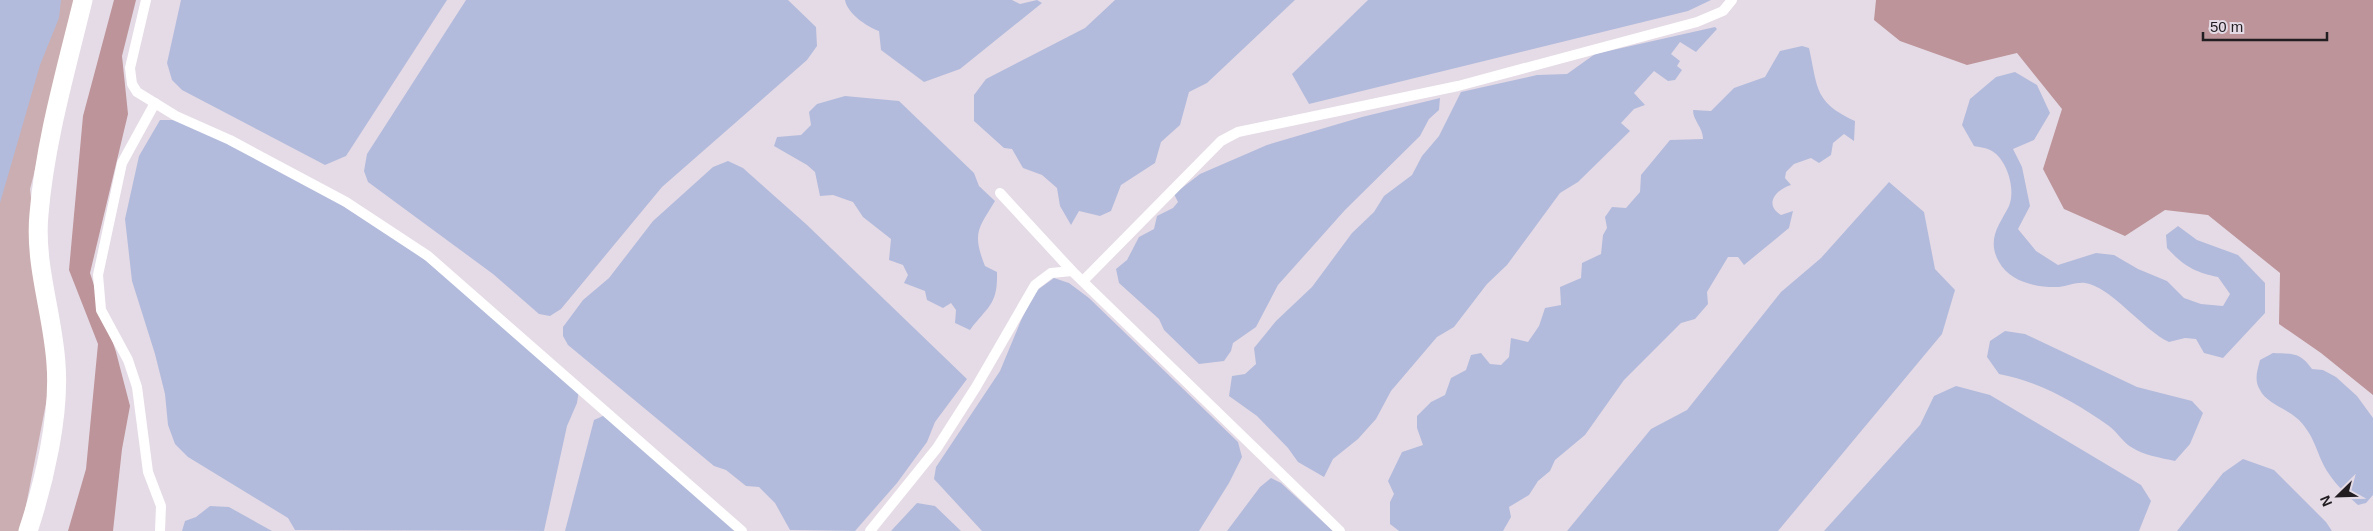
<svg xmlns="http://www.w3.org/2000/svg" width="2373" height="531" font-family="Arial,sans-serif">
<rect width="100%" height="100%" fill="#e5dbe6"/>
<path fill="#cbaeb1" d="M0,0H79L30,189L51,378L21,531H0Z"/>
<g fill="#bc9499">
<path d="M114,0H136L122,56L128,114L90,273L116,352L130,406L122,449L113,531H68L86,469L98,344L69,270L83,116Z"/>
<path d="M1876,0H2373V395L2321,353L2279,324L2280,273L2208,215L2165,210L2125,236L2064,209L2043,169L2062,109L2017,53L1967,65L1900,41L1874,20Z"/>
</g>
<g fill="#b3bbdc">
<path d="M0,0H61L59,18L40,65L0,203Z"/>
<path d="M181,0H447L346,156L325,165L182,90L172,80L167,63Z"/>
<path d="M466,0H788L816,27L817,46L807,60L662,187L561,309L550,316L539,314L493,274L368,182L364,171L367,154Z"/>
<path d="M845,0H1012L1020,4L1037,0L1042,3L960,69L924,82L881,50L879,31C867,27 847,13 845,0Z"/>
<path d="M1115,0H1295L1207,83L1189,92L1180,125L1161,142L1155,163L1121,185L1111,211L1100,216L1079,211L1071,225L1060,206L1057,188L1042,175L1023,168L1012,149L1004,148L974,121V95L986,79L1085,28Z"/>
<path d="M1368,0H1711L1688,11L1309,104L1292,74Z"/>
<path d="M1715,27L1717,29L1696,52L1680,42L1671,54L1680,61L1677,66L1682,70L1675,80L1668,81L1654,71L1634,93L1645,105L1634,109L1621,123L1630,131L1578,182L1560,193L1507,265L1487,284L1454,327L1437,337L1391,391L1376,419L1358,439L1333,459L1324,477L1298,462L1288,448L1257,416L1229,396L1232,376L1245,374L1256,364L1254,348L1276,321L1312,287L1352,233L1374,212L1384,196L1412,175L1422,156L1439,136L1461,92L1537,75L1567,74L1595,54Z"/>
<path d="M1802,46L1809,48C1818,88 1814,102 1855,121L1854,141L1844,134L1833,143L1831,155L1819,163L1811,158L1794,164L1786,172L1785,178L1791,185C1777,189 1763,204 1781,215L1793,211L1789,228L1744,265L1738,257H1728L1707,292L1708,304L1695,319L1681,323L1624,380L1585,435L1555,460L1550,471L1538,481L1529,495L1509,507L1511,517L1503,531H1399L1390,524V502L1394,494L1388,481L1402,452L1423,445L1417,428V416L1431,402L1445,395L1451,378L1466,370L1471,355L1481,353L1490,364L1501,365L1509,357L1511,338L1528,342L1539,326L1545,308L1561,305L1560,287L1581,278L1582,263L1601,254L1603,235L1607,228L1605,217L1612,207L1626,208L1640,192L1641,175L1670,140L1703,139C1703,127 1693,121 1693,110L1711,111L1734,88L1765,77L1780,51Z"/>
<path d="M2015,72L2037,85L2050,113L2034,140L2013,149L2022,167L2030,206L2018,229L2036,251L2058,265L2096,253L2114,255L2138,269L2167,281L2184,298L2201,304L2223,306L2230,294L2218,277C2194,272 2184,266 2167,248L2166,235L2178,226L2197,240L2238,255L2265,283V313L2223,358L2204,353L2196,339L2185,338L2169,342C2143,330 2110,286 2085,283C2077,282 2067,286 2059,287C2037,288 2010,282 1999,262C1986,239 2000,224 2009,206C2016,189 2007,160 1992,151C1987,148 1979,147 1974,146L1962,125L1970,99L1996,77Z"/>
<path d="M845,96L899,101L974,173L979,186L995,201C978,229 972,233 985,266L997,272C998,305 988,306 970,330L955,323L956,310L951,303L943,308L927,300L925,291L904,283L908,275L903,265L889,260L891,239L863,217L853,202L833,195L820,196L815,172L807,165L774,146L777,137L801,135L811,125L809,112L817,104Z"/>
<path d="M1440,98L1439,110L1429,119L1420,136L1345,210L1278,285L1256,327L1233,343L1231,351L1224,361L1199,364L1164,330L1159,319L1119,283L1116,269L1127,260L1139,237L1154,229L1157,216L1173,208L1178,202L1174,194L1200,174L1267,145L1362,117Z"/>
<path d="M160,120H184L309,184L418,254L579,390L577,403L567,426L544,531L295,530L288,518L188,457L175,444L168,425L165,394L155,354L132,281L125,219L139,156Z"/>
<path d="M728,161L743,168L806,224L967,379L935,422L927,442L897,483L855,531L790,530L775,503L759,487L746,486L726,470L714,466L568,345L563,336V327L583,300L609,278L653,221L713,167Z"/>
<path d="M1889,182L1924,212L1935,269L1955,290L1942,334L1778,531H1567L1651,429L1687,410L1781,292L1821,258Z"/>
<path d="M1054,278L1069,283L1089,298L1238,442L1242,457L1229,483L1199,531H982L934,479L936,467L1000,371L1022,318L1036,291Z"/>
<path d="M2005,331L2025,334L2137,387L2192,401L2203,413L2190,444L2175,461C2161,458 2143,455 2131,447C2123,442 2117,432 2109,426C2075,402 2040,382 1999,374L1987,357L1990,341Z"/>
<path d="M2273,353C2293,354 2300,352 2312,369L2323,370L2336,377L2357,396L2373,418V495L2366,503L2358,505C2348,496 2336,485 2329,474C2316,455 2317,439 2299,420C2286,408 2266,403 2260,390C2254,380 2257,372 2260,360Z"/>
<path d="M1956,386L1990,395L2141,485L2151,501L2139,531H1824L1920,425L1934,396Z"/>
<path d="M605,415L742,531H565L594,420Z"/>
<path d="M2243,459L2274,470L2326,522L2332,531H2177L2223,473Z"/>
<path d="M1271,478L1281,483L1333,531H1227L1260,487Z"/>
<path d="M917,503L935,506L961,531H891Z"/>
<path d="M210,506L229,507L272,531H182L185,521L196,517Z"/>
</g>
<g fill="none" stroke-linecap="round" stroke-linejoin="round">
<g stroke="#fff" stroke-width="10">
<path d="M146,0L130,68L132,84L137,92L176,116L230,140L346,202L428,256L742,531"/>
<path d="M155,103L122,163L98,275L101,310L128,360L137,387L148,472L161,506L160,531"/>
<path d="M1000,193L1072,271L1340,531"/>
<path d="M1083,281L1221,141L1238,132L1458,86L1697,22L1723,11L1732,0"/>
<path d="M870,531L937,448L976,387L1035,285L1051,273L1072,271"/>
</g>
<path stroke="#fff" stroke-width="19" d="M28,531C44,483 60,415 56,364C53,314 34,265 39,214C45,142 66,70 83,0"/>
</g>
<g transform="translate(2338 496) rotate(247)" stroke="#e5dbe6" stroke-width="4" paint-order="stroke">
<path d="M0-4L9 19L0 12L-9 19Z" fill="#211d21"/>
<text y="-8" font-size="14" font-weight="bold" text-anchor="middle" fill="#211d21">N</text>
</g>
<path d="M2203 32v8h124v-8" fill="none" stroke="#211d21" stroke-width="2.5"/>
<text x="2210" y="32" font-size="15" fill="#211d21" stroke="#e5dbe6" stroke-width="4" paint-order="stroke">50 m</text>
</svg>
